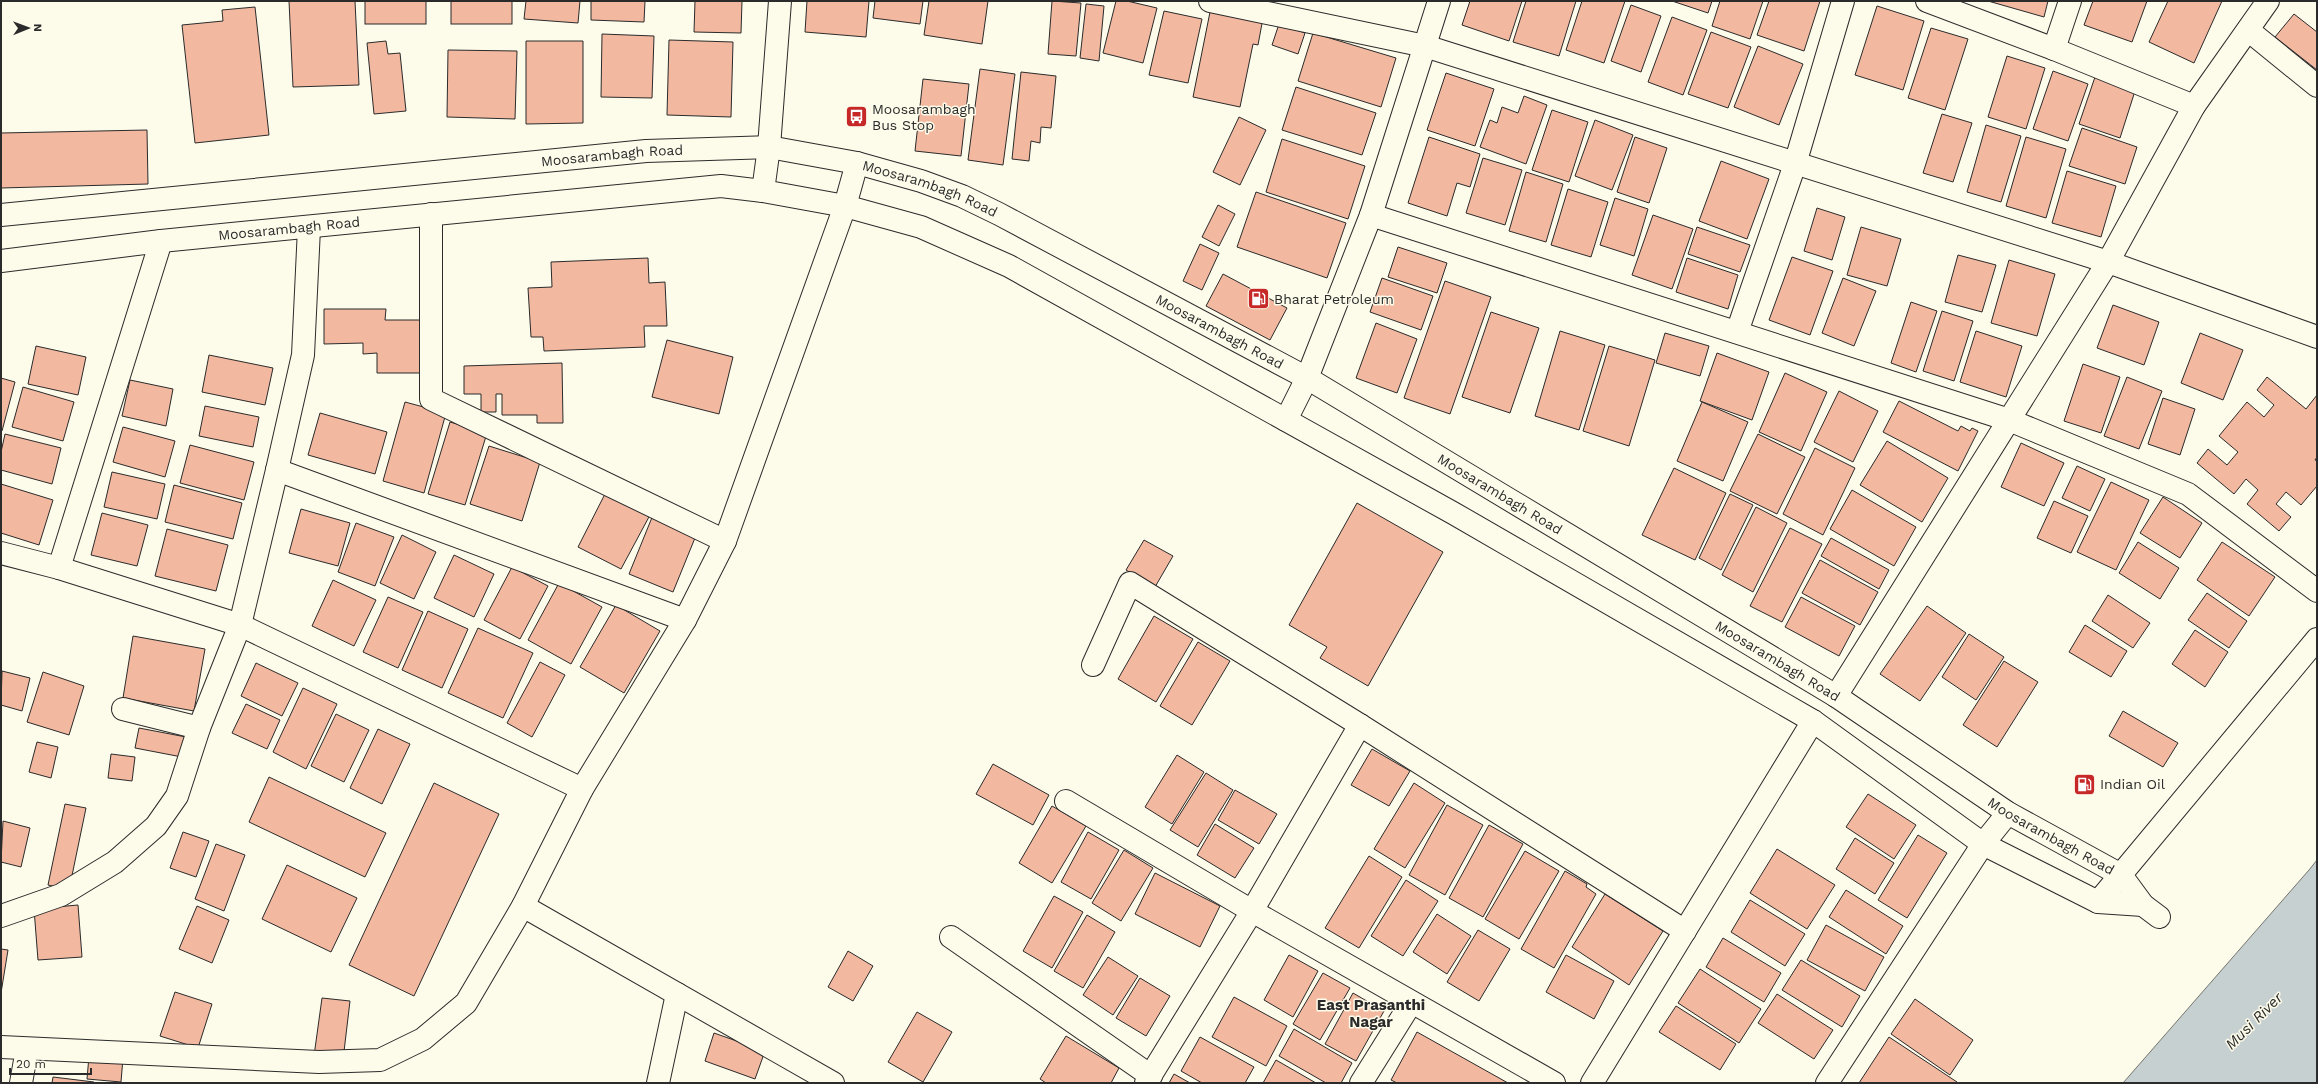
<svg xmlns="http://www.w3.org/2000/svg" width="2318" height="1084" font-family="'Work Sans',sans-serif">
<rect width="100%" height="100%" fill="#fdfbea"/>
<path fill="#c7d0d0" stroke="#74746e" d="M2317,860V1083H2123L2309,870Z"/>
<g fill="#f2b8a0" stroke="#2b2b2b">
<path d="M289,1H355L359,85L293,87Z"/>
<rect x="365" y="1" width="61" height="23"/>
<rect x="451" y="1" width="61" height="23"/>
<path d="M526,1H580L578,23L524,19Z"/>
<path d="M591,1H645L644,22L591,20Z"/>
<path d="M695,1H742L741,33L694,32Z"/>
<path d="M807,1H869L866,37L805,32Z"/>
<path d="M875,1H923L920,24L873,18Z"/>
<path d="M929,1H988L982,44L924,35Z"/>
<path d="M1052,1L1081,3L1076,56L1048,54Z"/>
<path d="M1116,1H1127L1157,8L1143,63L1103,53Z"/>
<path d="M1470,1H1522L1509,41L1462,25Z"/>
<path d="M1526,1H1576L1559,56L1513,42Z"/>
<path d="M1582,1H1625L1604,63L1566,50Z"/>
<path d="M1672,1H1712L1708,13Z"/>
<path d="M1720,1H1763L1750,39L1712,26Z"/>
<path d="M1769,1H1820L1804,51L1757,35Z"/>
<path d="M1988,1H2048L2044,17Z"/>
<path d="M2093,1H2147L2132,42L2084,25Z"/>
<path d="M2168,1H2222L2194,63L2149,42Z"/>
<path d="M1086,4L1104,6L1099,61L1080,58Z"/>
<path d="M1631,5L1661,16L1641,72L1611,61Z"/>
<path d="M1877,6L1924,21L1903,90L1855,75Z"/>
<path d="M255,7L269,135L195,143L182,25L223,21L222,10Z"/>
<path d="M1211,7L1263,18L1258,45L1253,44L1240,107L1193,97Z"/>
<path d="M1164,11L1202,19L1188,83L1149,75Z"/>
<path d="M2294,14L2317,32V70L2275,37Z"/>
<path d="M1672,17L1707,30L1683,95L1648,82Z"/>
<path d="M1279,24L1305,33L1298,54L1272,45Z"/>
<path d="M1931,28L1968,39L1945,110L1908,98Z"/>
<path d="M1711,32L1751,47L1728,108L1688,94Z"/>
<path d="M1313,33L1396,58L1381,107L1298,81Z"/>
<path d="M602,34L654,36L652,98L601,97Z"/>
<path d="M669,40L733,42L731,117L667,115Z"/>
<path d="M386,41L388,54L400,53L406,111L374,114L367,43Z"/>
<path d="M526,41H583V123L526,124Z"/>
<path d="M1758,46L1803,64L1779,125L1734,107Z"/>
<path d="M448,50L517,51L515,119L447,117Z"/>
<path d="M2007,56L2045,68L2026,129L1988,117Z"/>
<path d="M980,69L1015,74L1003,165L968,160Z"/>
<path d="M2053,71L2088,84L2068,141L2033,129Z"/>
<path d="M1021,72L1056,76L1051,128L1041,127L1040,143L1031,141L1029,161L1012,159Z"/>
<path d="M1446,73L1494,89L1475,146L1427,130Z"/>
<path d="M2095,77L2135,91L2120,138L2079,124Z"/>
<path d="M923,79L969,84L961,156L915,151Z"/>
<path d="M1296,87L1376,113L1362,155L1282,130Z"/>
<path d="M1524,96L1547,105L1526,164L1480,147L1490,120L1497,123L1502,107L1518,113Z"/>
<path d="M1552,110L1588,122L1569,182L1532,170Z"/>
<path d="M1942,114L1972,123L1953,182L1923,173Z"/>
<path d="M1239,117L1266,130L1240,185L1213,172Z"/>
<path d="M1595,120L1633,135L1612,190L1575,176Z"/>
<path d="M1986,125L2021,136L2001,202L1967,192Z"/>
<path d="M2082,128L2137,147L2125,184L2069,166Z"/>
<path d="M147,130L148,184L1,188V133Z"/>
<path d="M1429,137L1480,154L1470,187L1457,183L1447,216L1408,203Z"/>
<path d="M1635,137L1667,148L1649,203L1617,192Z"/>
<path d="M2026,137L2066,149L2046,218L2006,206Z"/>
<path d="M1282,139L1365,166L1348,219L1266,192Z"/>
<path d="M1483,158L1522,170L1505,225L1466,213Z"/>
<path d="M1721,161L1769,179L1747,239L1699,221Z"/>
<path d="M2067,171L2116,186L2101,237L2052,223Z"/>
<path d="M1526,172L1563,184L1546,242L1509,231Z"/>
<path d="M1568,189L1608,202L1591,257L1551,245Z"/>
<path d="M1256,192L1346,223L1327,278L1237,247Z"/>
<path d="M1615,198L1648,209L1634,256L1600,245Z"/>
<path d="M1218,205L1235,214L1219,246L1202,237Z"/>
<path d="M1817,208L1845,217L1832,260L1804,251Z"/>
<path d="M1653,215L1693,229L1672,289L1632,275Z"/>
<path d="M1697,227L1750,245L1740,272L1688,254Z"/>
<path d="M1861,227L1901,239L1887,286L1847,275Z"/>
<path d="M1200,244L1219,253L1202,290L1183,281Z"/>
<path d="M1398,247L1447,263L1437,293L1388,277Z"/>
<path d="M1958,255L1996,265L1982,312L1945,302Z"/>
<path d="M1792,257L1833,271L1810,335L1769,320Z"/>
<path d="M648,258L649,283L665,282L667,326H644L645,347L544,351L543,337H531L528,288L552,287L551,262Z"/>
<path d="M1687,258L1738,275L1728,309L1676,292Z"/>
<path d="M2009,260L2055,274L2037,336L1991,323Z"/>
<path d="M1223,274L1287,308L1270,340L1206,306Z"/>
<path d="M1382,278L1433,296L1421,330L1370,312Z"/>
<path d="M1843,278L1876,291L1854,346L1822,333Z"/>
<path d="M1445,281L1491,297L1450,414L1404,398Z"/>
<path d="M1911,302L1937,311L1916,372L1891,363Z"/>
<path d="M2113,305L2159,322L2144,365L2097,348Z"/>
<path d="M324,309H386L385,320H426V373H377V353L363,354V343L324,344Z"/>
<path d="M1942,311L1973,321L1954,381L1923,371Z"/>
<path d="M1491,312L1539,328L1510,413L1462,397Z"/>
<path d="M1376,323L1417,339L1397,393L1356,378Z"/>
<path d="M1560,331L1605,345L1579,430L1535,416Z"/>
<path d="M1976,331L2022,346L2006,397L1960,382Z"/>
<path d="M1665,333L1709,346L1700,376L1656,363Z"/>
<path d="M2200,333L2243,350L2223,400L2181,383Z"/>
<path d="M667,340L733,357L719,414L652,397Z"/>
<path d="M36,346L86,357L78,395L28,384Z"/>
<path d="M1609,346L1655,360L1629,446L1583,431Z"/>
<path d="M1717,353L1769,372L1752,420L1700,401Z"/>
<path d="M209,355L273,368L265,405L202,392Z"/>
<path d="M562,363L563,423H537V415H502V394H496V412H481V394H464V366Z"/>
<path d="M2083,364L2120,377L2101,433L2064,421Z"/>
<path d="M1785,373L1827,392L1801,451L1759,432Z"/>
<path d="M2127,377L2162,391L2139,449L2104,436Z"/>
<path d="M2267,377L2306,409L2317,395V457L2315,460L2317,461V486L2301,505L2286,492L2276,504L2291,517L2279,531L2247,504L2258,490L2246,479L2234,494L2197,463L2208,449L2227,465L2238,452L2219,436L2247,402L2264,417L2274,405L2257,390Z"/>
<path d="M1,378L15,382L2,431L1,430Z"/>
<path d="M130,380L173,389L166,426L122,416Z"/>
<path d="M23,387L74,402L63,441L12,427Z"/>
<path d="M1839,391L1878,411L1853,462L1814,442Z"/>
<path d="M2163,398L2195,409L2180,455L2148,444Z"/>
<path d="M1899,401L1958,431L1961,426L1970,431L1972,428L1978,431L1958,471L1883,432Z"/>
<path d="M405,402L446,413L424,493L383,481Z"/>
<path d="M1702,402L1748,422L1723,481L1677,461Z"/>
<path d="M205,406L259,417L253,447L199,436Z"/>
<path d="M320,413L387,432L375,474L308,455Z"/>
<path d="M450,422L487,433L465,505L428,494Z"/>
<path d="M123,427L175,441L165,477L113,462Z"/>
<path d="M5,434L61,448L52,484L1,470V452Z"/>
<path d="M1758,434L1805,457L1777,514L1730,491Z"/>
<path d="M1887,441L1948,478L1922,522L1860,485Z"/>
<path d="M2021,443L2064,463L2044,506L2001,487Z"/>
<path d="M190,445L254,462L244,500L180,483Z"/>
<path d="M489,446L540,462L522,521L470,504Z"/>
<path d="M1815,448L1855,468L1823,535L1783,514Z"/>
<path d="M2077,466L2105,479L2090,511L2062,498Z"/>
<path d="M1674,468L1726,493L1695,560L1642,535Z"/>
<path d="M112,472L165,484L157,519L104,507Z"/>
<path d="M2111,482L2149,500L2116,570L2077,552Z"/>
<path d="M1,484L53,500L39,545L1,533Z"/>
<path d="M174,485L242,503L233,539L165,522Z"/>
<path d="M1852,490L1916,527L1894,566L1830,529Z"/>
<path d="M606,492L650,515L621,569L578,547Z"/>
<path d="M1730,494L1753,505L1721,570L1699,558Z"/>
<path d="M2163,497L2202,523L2180,558L2140,533Z"/>
<path d="M2054,501L2088,516L2071,553L2037,538Z"/>
<path d="M1357,503L1443,552L1368,686L1320,658L1327,647L1289,625Z"/>
<path d="M1756,507L1787,523L1753,592L1722,575Z"/>
<path d="M301,509L350,523L338,566L289,553Z"/>
<path d="M102,513L148,525L137,566L91,555Z"/>
<path d="M653,515L697,533L673,592L629,574Z"/>
<path d="M356,523L394,537L375,586L338,572Z"/>
<path d="M1790,528L1822,544L1782,622L1750,606Z"/>
<path d="M167,529L228,545L216,591L155,576Z"/>
<path d="M402,535L436,552L414,599L380,583Z"/>
<path d="M1831,538L1889,570L1879,589L1821,556Z"/>
<path d="M1144,540L1173,556L1155,587L1126,570Z"/>
<path d="M2138,542L2179,568L2160,599L2119,573Z"/>
<path d="M2222,542L2275,577L2249,616L2197,580Z"/>
<path d="M454,555L494,574L474,617L434,598Z"/>
<path d="M1820,560L1878,592L1860,625L1802,593Z"/>
<path d="M512,567L548,586L520,639L484,620Z"/>
<path d="M333,580L376,600L354,646L312,626Z"/>
<path d="M559,583L602,607L571,664L528,640Z"/>
<path d="M2207,593L2247,621L2229,648L2188,620Z"/>
<path d="M2108,595L2150,623L2133,648L2092,621Z"/>
<path d="M388,597L423,612L398,668L363,652Z"/>
<path d="M1801,597L1855,626L1839,656L1785,627Z"/>
<path d="M616,605L660,631L624,693L580,667Z"/>
<path d="M1927,606L1966,633L1920,701L1880,674Z"/>
<path d="M428,611L468,629L442,688L402,670Z"/>
<path d="M1154,616L1193,639L1156,702L1118,679Z"/>
<path d="M2085,625L2127,651L2111,677L2069,652Z"/>
<path d="M478,628L533,653L503,718L448,693Z"/>
<path d="M2195,630L2228,652L2205,687L2172,664Z"/>
<path d="M1969,634L2004,657L1976,700L1942,677Z"/>
<path d="M133,636L205,649L194,711L123,698Z"/>
<path d="M1198,642L1230,661L1192,725L1160,706Z"/>
<path d="M2004,661L2038,682L1997,747L1963,725Z"/>
<path d="M540,662L565,675L532,737L507,723Z"/>
<path d="M256,663L298,683L282,716L241,696Z"/>
<path d="M2,671L30,678L22,711L1,705Z"/>
<path d="M43,672L84,686L69,735L27,722Z"/>
<path d="M303,688L337,704L306,769L273,752Z"/>
<path d="M246,704L280,720L267,749L232,733Z"/>
<path d="M2123,711L2178,743L2163,767L2109,736Z"/>
<path d="M336,714L369,730L344,782L311,766Z"/>
<path d="M139,728L186,737L182,757L135,748Z"/>
<path d="M378,729L410,744L382,804L350,788Z"/>
<path d="M37,742L58,747L51,778L29,772Z"/>
<path d="M1372,749L1410,771L1389,806L1351,785Z"/>
<path d="M111,754L135,757L132,781L108,778Z"/>
<path d="M1177,755L1204,772L1172,824L1145,807Z"/>
<path d="M993,764L1049,795L1033,825L976,794Z"/>
<path d="M1206,773L1233,790L1198,847L1170,830Z"/>
<path d="M269,777L386,833L365,877L249,822Z"/>
<path d="M434,783L499,814L414,996L349,965Z"/>
<path d="M1414,783L1445,803L1405,868L1374,849Z"/>
<path d="M1235,790L1277,814L1259,844L1218,820Z"/>
<path d="M1868,794L1916,825L1894,859L1846,827Z"/>
<path d="M65,804L86,808L69,890L48,885Z"/>
<path d="M1447,805L1483,825L1445,895L1409,875Z"/>
<path d="M1052,806L1086,826L1052,883L1019,863Z"/>
<path d="M3,821L30,828L21,867L1,862Z"/>
<path d="M1215,824L1254,848L1235,878L1197,855Z"/>
<path d="M1489,825L1523,844L1483,917L1449,898Z"/>
<path d="M183,832L209,841L196,877L170,868Z"/>
<path d="M1088,832L1119,850L1091,899L1061,882Z"/>
<path d="M1918,835L1947,853L1907,918L1878,900Z"/>
<path d="M1855,838L1894,863L1875,894L1836,869Z"/>
<path d="M216,844L245,855L224,911L195,899Z"/>
<path d="M1777,849L1835,885L1807,929L1750,893Z"/>
<path d="M1124,850L1153,868L1121,921L1092,903Z"/>
<path d="M1525,851L1559,871L1519,939L1485,919Z"/>
<path d="M1369,856L1402,877L1359,948L1325,928Z"/>
<path d="M287,865L357,898L331,952L262,919Z"/>
<path d="M1565,871L1587,884L1586,887L1596,894L1554,968L1521,949Z"/>
<path d="M1155,873L1220,906L1200,947L1135,914Z"/>
<path d="M1406,880L1438,901L1403,956L1371,936Z"/>
<path d="M1846,890L1903,926L1886,954L1829,917Z"/>
<path d="M1605,894L1663,931L1629,985L1572,947Z"/>
<path d="M1054,896L1083,912L1052,968L1023,951Z"/>
<path d="M1750,900L1805,934L1785,966L1731,932Z"/>
<path d="M78,905L82,957L38,960L34,909Z"/>
<path d="M197,906L229,920L212,963L179,949Z"/>
<path d="M1437,914L1471,936L1447,974L1413,952Z"/>
<path d="M1087,915L1115,932L1083,988L1054,971Z"/>
<path d="M1826,925L1884,957L1865,991L1807,960Z"/>
<path d="M1478,930L1510,949L1479,1001L1447,982Z"/>
<path d="M1723,938L1781,973L1764,1002L1706,967Z"/>
<path d="M1,949L8,950L1,993Z"/>
<path d="M848,951L873,966L853,1001L828,987Z"/>
<path d="M1289,955L1318,971L1293,1017L1264,1000Z"/>
<path d="M1566,955L1614,981L1594,1019L1546,992Z"/>
<path d="M1108,957L1138,976L1113,1015L1083,995Z"/>
<path d="M1801,960L1860,996L1842,1027L1782,990Z"/>
<path d="M1700,969L1761,1009L1739,1043L1678,1003Z"/>
<path d="M1323,973L1350,988L1320,1040L1293,1024Z"/>
<path d="M1140,978L1170,996L1146,1036L1116,1018Z"/>
<path d="M175,992L212,1004L198,1048L160,1036Z"/>
<path d="M1353,993L1384,1011L1356,1061L1325,1044Z"/>
<path d="M1777,994L1833,1030L1814,1059L1758,1023Z"/>
<path d="M1234,997L1287,1026L1266,1066L1212,1037Z"/>
<path d="M322,998L350,1001L343,1060L314,1056Z"/>
<path d="M1915,999L1973,1040L1950,1075L1891,1034Z"/>
<path d="M1676,1006L1736,1044L1720,1070L1659,1032Z"/>
<path d="M917,1012L952,1032L923,1082L888,1062Z"/>
<path d="M1294,1029L1352,1063L1341,1083H1326L1279,1056Z"/>
<path d="M1417,1032L1508,1083H1397L1391,1080Z"/>
<path d="M714,1033L765,1051L755,1079L705,1061Z"/>
<path d="M1066,1036L1119,1068L1111,1083H1046L1040,1079Z"/>
<path d="M1200,1037L1254,1067L1245,1083H1202L1181,1071Z"/>
<path d="M1889,1037L1957,1082L1956,1083H1859Z"/>
<path d="M89,1056L123,1058L121,1082L87,1079Z"/>
<path d="M1276,1060L1316,1083H1263Z"/>
<path d="M1174,1074L1190,1083H1169Z"/>
<path d="M53,1077L94,1082V1083H52Z"/>
</g>
<g fill="none" stroke-linecap="round" stroke-linejoin="round">
<defs>
<g id="minor">
<path d="M1210,1L1425,46L2108,262L2317,337"/>
<path d="M1927,1L2054,49L2194,106"/>
<path d="M2248,30L2317,86"/>
<path d="M2054,49L2070,1"/>
<path d="M763,191L769,147L780,1"/>
<path d="M431,214V399L725,541"/>
<path d="M1371,215L2009,420L2188,494L2317,591"/>
<path d="M1737,332L1795,164L1843,1"/>
<path d="M1286,420L1307,378L1371,215L1439,1"/>
<path d="M277,470L685,620"/>
<path d="M1,553L59,568L240,625L582,789"/>
<path d="M59,568L161,241"/>
<path d="M1093,665L1130,583L1360,725L1685,931"/>
<path d="M1836,696L2108,262L2194,106L2268,1"/>
<path d="M123,709L199,728"/>
<path d="M1066,801L1252,911L1554,1083"/>
<path d="M523,906L833,1083"/>
<path d="M1,916L61,895L115,862L156,826L177,796L199,728L240,625L277,470L303,355L309,228"/>
<path d="M951,937L1151,1076"/>
<path d="M1,1047L319,1062L380,1060L423,1039L466,1003L523,906L582,789L685,620L725,541L845,206L857,163"/>
<path d="M21,1083L27,1049"/>
<path d="M658,1083L677,994"/>
<path d="M1146,1083L1252,911L1360,725"/>
<path d="M1361,1083L1411,1003"/>
<path d="M1592,1083L1813,721"/>
<path d="M1827,1083L1983,844L2008,813"/>
</g>
<path id="tertiary" d="M2098,902L2317,639"/>
<g id="primary">
<path id="s1" d="M1,215L646,151L769,147L857,163L921,181L962,196L999,214L1307,378L1836,696L2008,813L2121,875L2143,905L2159,917"/>
<path id="s2" d="M1,261L161,241L721,186L763,191L845,206L921,227L1009,266L1453,513L1813,721L1983,844L2098,902L2143,905"/>
</g>
</defs>
<use href="#minor" stroke="#2b2b2b" stroke-width="24"/>
<use href="#tertiary" stroke="#2b2b2b" stroke-width="24"/>
<use href="#primary" stroke="#2b2b2b" stroke-width="24"/>
<use href="#minor" stroke="#fdfbea" stroke-width="22"/>
<use href="#tertiary" stroke="#fdfbea" stroke-width="22"/>
<use href="#primary" stroke="#fdfbea" stroke-width="22"/>
</g>
<defs>
<symbol id="bus-square" viewBox="-11 -11 22 22"><rect x="-9" y="-9" width="18" height="18" rx="4" fill="#c62828" stroke="#fdfbea"/><path d="M-5-6H5V4H4V6H2V4H-2V6H-4V4H-5ZM-3.5-4V0h7V-4ZM-3.5 1.2v1.5H-2V1.2ZM2 1.2v1.5H3.5V1.2Z" fill="#fff"/></symbol>
<symbol id="fuel-square" viewBox="-11 -11 22 22"><rect x="-9" y="-9" width="18" height="18" rx="4" fill="#c62828" stroke="#fdfbea"/><path d="M-5.5-6h7V0h2V4h1.3V-2.5L3-4.5l.8-.8L6-3V5H2.5V1h-1V6h-7ZM-4.2-4.7v3.2H.2V-4.7Z" fill="#fff"/></symbol>
</defs>
<g fill-rule="evenodd">
<use href="#bus-square" x="844" y="104" width="25" height="25"/>
<use href="#fuel-square" x="1246" y="286" width="25" height="25"/>
<use href="#fuel-square" x="2072" y="772" width="25" height="25"/>
</g>
<g text-anchor="middle" dominant-baseline="central" stroke-width="3" stroke-linejoin="round" paint-order="stroke">
<g font-size="14" fill="#2b2b2b" stroke="#fdfbea" text-anchor="start">
<text x="872" y="109">Moosarambagh<tspan x="872" dy="16">Bus Stop</tspan></text>
<text x="1274" y="299">Bharat Petroleum</text>
<text x="2100" y="784">Indian Oil</text>
</g>
<g font-size="14" fill="#2b2b2b" stroke="#fdfbea">
<text stroke="none"><textPath href="#s1" startOffset="614">Moosarambagh Road</textPath></text>
<text stroke="none"><textPath href="#s1" startOffset="938">Moosarambagh Road</textPath></text>
<text stroke="none"><textPath href="#s2" startOffset="290">Moosarambagh Road</textPath></text>
<text stroke="none"><textPath href="#s1" startOffset="1262">Moosarambagh Road</textPath></text>
<text stroke="none"><textPath href="#s1" startOffset="1586">Moosarambagh Road</textPath></text>
<text stroke="none"><textPath href="#s1" startOffset="1910">Moosarambagh Road</textPath></text>
<text stroke="none"><textPath href="#s1" startOffset="2235">Moosarambagh Road</textPath></text>
</g>
<g font-size="15" font-weight="bold" fill="#2b2b2b" stroke="#fdfbea">
<text x="1371" y="1005">East Prasanthi<tspan x="1371" dy="17">Nagar</tspan></text>
</g>
<g font-size="15" font-style="italic" fill="#2b2b2b" stroke="#fdfbea">
<text transform="translate(2254 1021) rotate(-45)">Musi River</text>
</g>
</g>
<rect width="2318" height="1084" fill="none" stroke="#2b2b2b" stroke-width="4"/>
<g transform="translate(28 28) rotate(89)" stroke="#fdfbea" stroke-width="3" paint-order="stroke">
<path d="M0-3L7 15L0 10L-7 15Z" fill="#2b2b2b"/>
<text y="-6" font-size="11" font-weight="bold" text-anchor="middle" fill="#2b2b2b">N</text>
</g>
<path d="M10 1068v6h81v-6" fill="none" stroke="#2b2b2b" stroke-width="2"/>
<text x="16" y="1068" font-size="12" fill="#2b2b2b" stroke="#fdfbea" stroke-width="3" paint-order="stroke">20 m</text>
</svg>
